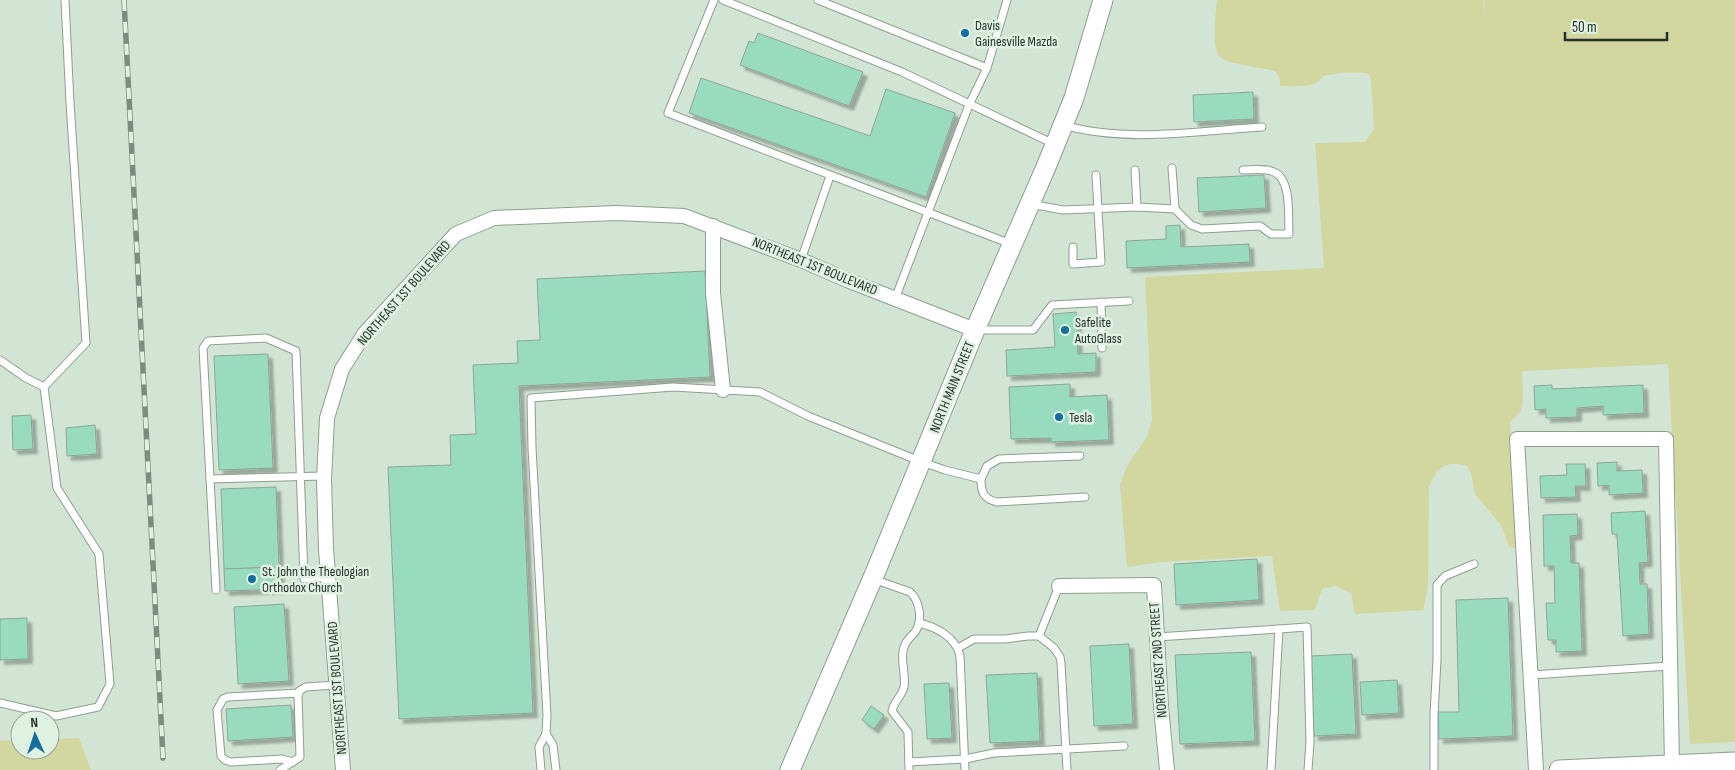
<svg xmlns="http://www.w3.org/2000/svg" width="1735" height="770" font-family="'Sofia Sans Condensed',sans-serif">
<defs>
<filter id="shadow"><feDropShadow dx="4.5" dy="4.5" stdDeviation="1" flood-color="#0004"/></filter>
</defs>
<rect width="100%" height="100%" fill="#d2e5d4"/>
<g fill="#d2d69f">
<path d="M1217,0H1484L1486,27L1485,0H1735V742L1690,744L1668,364L1522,371L1523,397L1521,411L1510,422L1517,548L1509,547L1501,525L1475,494L1471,473L1467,466C1446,459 1436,468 1429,487L1428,587L1423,610L1355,614L1351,593L1335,586L1322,589L1315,610L1280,611L1272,556L1161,562L1127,567L1120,485L1128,464L1147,437L1152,420L1145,277L1324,268L1315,143L1365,142L1374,129L1371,80L1369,74C1353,71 1339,73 1323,76C1316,89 1294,86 1280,86V79L1276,72C1267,68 1258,69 1249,66C1241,64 1227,63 1220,57C1211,49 1216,12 1217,0Z"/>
<path d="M79,738L91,770H0V741L20,740V750H50V739Z"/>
</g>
<g fill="#99dbbf" stroke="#8da59a" filter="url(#shadow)">
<path d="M758,33L863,72L849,106L740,65L749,41L754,43Z"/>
<path d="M701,78L870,136L886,89L955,113L926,197L689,113Z"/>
<path d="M1253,92L1254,119L1194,122L1193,95Z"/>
<path d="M1264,175L1266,208L1199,212L1197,178Z"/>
<path d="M1180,225L1181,247L1249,244L1250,262L1127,268L1126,241L1166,239V226Z"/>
<path d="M705,271L710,377L519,386L533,713L399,719L388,467L451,465L450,435L476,434L473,365L518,363L517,341L540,340L537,279Z"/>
<path d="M1076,312L1078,354L1096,353V372L1007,376L1006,350L1055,347L1053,314Z"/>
<path d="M268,354L273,468L219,470L214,356Z"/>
<path d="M1070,384V397L1107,395L1109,440L1051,442V438L1011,439L1009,387Z"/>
<path d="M1552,385V389L1643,385L1644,413L1603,415V406L1577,408V417L1546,418V409L1535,410L1534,386Z"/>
<path d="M31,415L33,449L13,450L12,416Z"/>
<path d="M95,425L97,454L67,456L66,428Z"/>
<path d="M1617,462V471L1642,470L1643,493L1609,495V485L1598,486L1597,463Z"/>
<path d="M1566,464H1585L1586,486H1575L1576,497L1541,498L1540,476L1567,475Z"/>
<path d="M276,487L279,567L224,569L221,489Z"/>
<path d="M1645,511L1648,562L1639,563L1640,584H1647L1649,634L1623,636L1617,534H1612L1611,513Z"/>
<path d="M1577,514L1578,535L1570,536L1571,563H1579L1582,651L1556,652V640H1548L1546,603H1555L1554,566H1544L1543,515Z"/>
<path d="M1257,559L1259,600L1176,605L1174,564Z"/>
<path d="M279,567L280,589L225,591L224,569Z"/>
<path d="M1508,598L1513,736L1439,739L1438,712H1459L1456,600Z"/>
<path d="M284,604L289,681L238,684L234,607Z"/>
<path d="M27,618L28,659L0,660V619Z"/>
<path d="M1129,644L1133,724L1094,726L1090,646Z"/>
<path d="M1251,652L1255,741L1180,744L1175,655Z"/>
<path d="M1352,654L1356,734L1314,736L1310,656Z"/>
<path d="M1037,673L1040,741L990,743L986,675Z"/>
<path d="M1397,680L1399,713L1362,715L1360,682Z"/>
<path d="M949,683L952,738L927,739L924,684Z"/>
<path d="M291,705L293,737L228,741L226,709Z"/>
<path d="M871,706L884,715L874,729L862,720Z"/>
</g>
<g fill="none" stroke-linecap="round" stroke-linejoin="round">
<defs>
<g id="lane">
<path d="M714,0L668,113L1011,244"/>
<path d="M723,0L902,72L1054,144"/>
<path d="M818,0L987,68L1007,0"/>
<path d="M1063,125C1126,143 1197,131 1262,127"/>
<path d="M1135,170L1137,207"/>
<path d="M1030,204L1063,210L1137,207L1175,209L1172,168"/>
<path d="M1175,209L1191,225L1202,229L1260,226L1271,234H1289C1288,217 1292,180 1274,172C1265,168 1253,170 1243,170"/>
<path d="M1073,247V264L1101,262L1096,175"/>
<path d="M801,260L830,176"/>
<path d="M895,299L969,105L987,68"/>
<path d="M1101,302L1102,348"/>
<path d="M978,330H1033L1052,305L1129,301"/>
<path d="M0,360L26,378L44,387"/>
<path d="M210,479L324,476"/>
<path d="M981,479C981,493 984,499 997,502L1085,497"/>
<path d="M873,579L910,592C920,601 923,621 915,632C910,638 904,642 903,651C901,663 906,675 904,687C902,696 894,701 892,711L908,732L909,770"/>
<path d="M216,590L203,348L208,341L266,338L296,351L304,579L329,577"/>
<path d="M919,623C936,627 956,637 960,656L965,770"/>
<path d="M1039,636L1059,586"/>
<path d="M1157,637L1279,629"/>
<path d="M958,648L974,639H1005L1028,636H1039L1054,648L1060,657L1061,663L1067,770"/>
<path d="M1531,675L1670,666"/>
<path d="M0,703L56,716L98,707L110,684L99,554L57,488L44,387L86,343L70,103L65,0"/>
<path d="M546,734L553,745L556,770"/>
<path d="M293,762L282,759L231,762L225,760L221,756L217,710L223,699L228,697L299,693"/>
<path d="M909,762L965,759L994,753L1124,746"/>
<path d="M280,770L300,757L298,695L299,691L306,687L336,685"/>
<path d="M541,770L539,747L546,734L547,715L532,448L531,398L673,387L760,392L808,416L922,462L945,470L981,479L987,466L999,459L1080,456"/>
<path d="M1271,770L1279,629L1307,627L1310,742L1308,770"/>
<path d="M1434,770V715L1437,660V585L1445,576L1474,564"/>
</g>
<g id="street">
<path d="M713,226V293L723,390"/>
<path d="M1059,586L1154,585L1161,707L1167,770"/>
<path d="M343,770L326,549L324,480L327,418L342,369L365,333L456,234L494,218L616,213L684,216L801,260L847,280L975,330"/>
<path d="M1536,770L1517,439H1666L1672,765"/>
</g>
<g id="secondary">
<path d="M790,770L875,573L975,330L1046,167L1074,98L1103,0"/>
<path d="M1559,770L1735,762"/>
</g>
</defs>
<use href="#lane" stroke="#8d9f8e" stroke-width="9"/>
<use href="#street" stroke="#8d9f8e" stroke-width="16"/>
<use href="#secondary" stroke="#8d9f8e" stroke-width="21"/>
<use href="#lane" stroke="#fff" stroke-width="7"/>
<use href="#street" stroke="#fff" stroke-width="14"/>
<use href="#secondary" stroke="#fff" stroke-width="19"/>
<defs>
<path id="rail" d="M124,0L163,758"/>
</defs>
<use href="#rail" stroke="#7e8b7f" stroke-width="5.5"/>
<use href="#rail" stroke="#dff2e1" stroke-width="4" stroke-dasharray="11" stroke-linecap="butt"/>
</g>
<g fill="#166e9e" stroke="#dff2e1" stroke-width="2">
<circle cx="965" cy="33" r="5"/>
<circle cx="1065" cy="330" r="5"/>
<circle cx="1059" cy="417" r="5"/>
<circle cx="252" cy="579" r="5"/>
</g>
<g text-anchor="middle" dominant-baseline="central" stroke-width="5" stroke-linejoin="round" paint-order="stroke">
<g font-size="14" fill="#282f29" stroke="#dff2e1" text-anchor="start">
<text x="975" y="25">Davis<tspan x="975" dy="16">Gainesville Mazda</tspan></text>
<text x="1075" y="322">Safelite<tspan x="1075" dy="16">AutoGlass</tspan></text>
<text x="1069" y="417">Tesla</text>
<text x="262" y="571">St. John the Theologian<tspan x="262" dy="16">Orthodox Church</tspan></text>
</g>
<g font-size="14" fill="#282f29" stroke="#dff2e1">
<text transform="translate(815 266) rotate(22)">NORTHEAST 1ST BOULEVARD</text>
<text transform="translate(404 293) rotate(-49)">NORTHEAST 1ST BOULEVARD</text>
<text transform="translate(952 387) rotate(-68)">NORTH MAIN STREET</text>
<text transform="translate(1158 660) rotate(-94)">NORTHEAST 2ND STREET</text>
<text transform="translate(337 688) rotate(-94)">NORTHEAST 1ST BOULEVARD</text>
</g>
</g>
<g transform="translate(35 735) rotate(357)"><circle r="24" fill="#dff2e1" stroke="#96a497"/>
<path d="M0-4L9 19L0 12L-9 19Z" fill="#166e9e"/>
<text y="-8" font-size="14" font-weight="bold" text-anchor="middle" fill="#282f29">N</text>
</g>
<path d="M1565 32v8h102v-8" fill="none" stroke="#282f29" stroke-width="2.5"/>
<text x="1572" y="32" font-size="15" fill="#282f29" stroke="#dff2e1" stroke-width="4" paint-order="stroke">50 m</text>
</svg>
